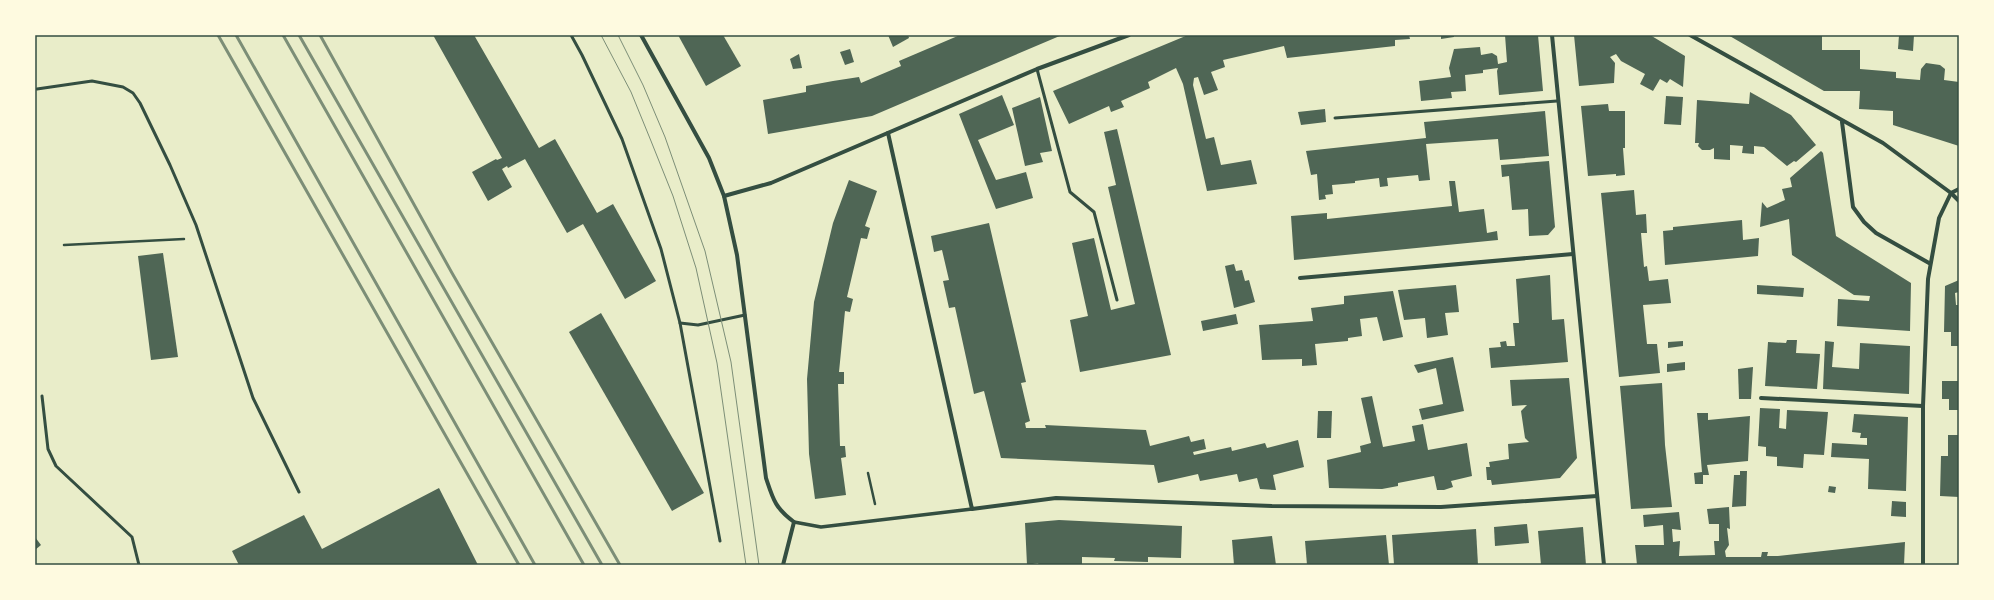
<svg xmlns="http://www.w3.org/2000/svg" width="1994" height="600" font-family="Montserrat,sans-serif">
<rect width="100%" height="100%" fill="#e9edc9"/>
<g fill="#4f6655">
<path d="M433,35H474L539,148L555,139L597,213L613,204L656,281L625,299L583,224L567,233L525,159L508,168L507,166L502,169L512,187L488,201L472,172L496,159L497,160L502,158Z"/>
<path d="M678,35H723L741,66L706,86Z"/>
<path d="M888,35H908L909,38L893,47Z"/>
<path d="M960,35H1062L872,116L768,134L763,100L806,92V86L833,81L859,77L861,83L901,66L899,61Z"/>
<path d="M1188,35H1409L1410,39L1395,40V46L1287,58L1284,46L1223,60L1225,67L1211,72L1218,90L1204,95L1198,77L1194,78L1193,85L1206,139L1214,137L1221,165L1251,160L1257,184L1207,191L1183,84L1176,68L1148,82L1150,88L1121,101L1124,107L1111,112L1109,106L1069,124L1053,91Z"/>
<path d="M1441,35H1454V37L1441,39Z"/>
<path d="M1505,35H1538L1543,91L1499,95L1497,71L1498,68L1483,70V73L1465,75L1466,91L1451,92L1452,98L1421,101L1419,81L1451,77L1449,68L1454,49L1480,47L1481,55L1492,53L1497,56L1498,64L1507,62Z"/>
<path d="M1574,35H1650L1685,56L1683,87L1670,79L1667,83L1660,79L1653,91L1640,84L1645,74L1621,61L1616,54L1610,57L1615,63L1614,83L1579,86Z"/>
<path d="M1728,35H1822V50H1860V69L1896,72V78L1920,80L1921,69L1926,63L1940,65L1945,69L1944,80L1959,82V146L1893,125V111L1859,109L1860,91H1824Z"/>
<path d="M1899,35H1914L1913,51L1898,49Z"/>
<path d="M850,49L854,62L845,65L840,52Z"/>
<path d="M799,54L802,68L793,69L790,59Z"/>
<path d="M1750,92L1791,115L1816,145L1796,162L1794,161L1787,166L1764,147L1754,146V154L1742,153L1743,146L1730,145V160L1714,159V148L1710,150H1702L1698,146L1699,143H1695L1697,100L1749,104Z"/>
<path d="M1002,95L1014,125L978,140L996,180L1026,172L1033,198L996,209L959,114Z"/>
<path d="M1666,96L1683,97L1681,125L1664,124Z"/>
<path d="M1040,97L1052,151L1040,153L1043,162L1025,166L1012,108Z"/>
<path d="M1608,104L1609,111H1625V148H1623L1625,175L1616,176V174L1588,176L1581,106Z"/>
<path d="M1325,109L1326,122L1301,125L1298,112Z"/>
<path d="M1545,111L1549,156L1500,160L1498,139L1426,144L1430,180L1419,181L1418,175L1387,178L1388,186L1380,187L1379,178L1355,181V183L1332,185L1333,194L1325,195L1326,199L1319,200L1317,174L1311,175L1306,151L1426,138L1424,122Z"/>
<path d="M1117,129L1171,355L1080,372L1070,320L1088,316L1072,243L1094,238L1111,310L1135,304L1108,187L1116,185L1104,132Z"/>
<path d="M1821,151L1823,153L1836,236L1911,283L1910,331L1837,326L1838,299L1869,301L1870,296L1854,295L1792,255L1789,219L1760,227L1762,202L1767,208L1785,200L1782,189L1792,187L1790,178Z"/>
<path d="M1549,161L1555,227L1548,235L1529,236L1528,209L1512,210L1509,176L1502,177L1501,165Z"/>
<path d="M849,180L877,191L865,226L870,228L867,239L861,238L847,297L853,299L850,312L845,311L839,372H844V384H838L840,446H845L846,457L841,458L846,495L815,499L809,454L807,379L814,302L833,223Z"/>
<path d="M1449,181H1455L1459,212L1484,209L1487,233L1497,231L1498,240L1294,260L1291,216L1327,213V219L1452,206Z"/>
<path d="M1634,190L1636,215L1646,214L1647,233H1641L1644,267L1647,266L1649,281L1668,279L1671,303L1643,305L1647,344H1657L1660,373L1619,377L1601,193Z"/>
<path d="M1742,220L1743,240L1759,238L1758,256L1665,265L1663,231L1673,230V227Z"/>
<path d="M989,223L1026,382L1021,383L1030,421L1025,423L1026,428H1046L1045,425L1146,430L1150,446L1189,436L1191,442L1204,439L1206,449L1193,452L1194,455L1231,447L1232,451L1265,443L1267,448L1298,440L1304,467L1273,475L1276,490L1260,489L1257,478L1239,482L1237,474L1200,481L1198,474L1158,483L1154,465L1001,458L984,391L974,394L955,307L949,308L943,281L949,280L942,250L934,252L931,236Z"/>
<path d="M163,253L178,357L151,360L138,256Z"/>
<path d="M1234,264L1236,271L1242,270L1245,281L1249,280L1255,302L1234,308L1225,266Z"/>
<path d="M1550,275L1552,320L1564,319L1568,362L1491,368L1489,348L1501,347L1500,342L1506,341L1507,346H1515L1513,323H1519L1516,279Z"/>
<path d="M1959,280V292L1955,293L1956,305H1959V346H1951V332H1944L1945,286Z"/>
<path d="M1456,285L1459,312L1445,313L1448,335L1427,338L1425,318L1404,320L1398,290Z"/>
<path d="M1757,285L1804,288L1803,297L1757,294Z"/>
<path d="M1393,291L1403,337L1383,341L1377,317L1360,319L1362,336L1348,338V341L1315,344L1317,365L1302,366V359L1262,360L1259,325L1313,321L1311,308L1344,304V296Z"/>
<path d="M601,313L704,493L672,511L569,332Z"/>
<path d="M1236,314L1238,324L1203,331L1201,321Z"/>
<path d="M1787,340H1797L1796,353L1820,354L1817,389L1765,386L1768,342L1786,343Z"/>
<path d="M1683,341V346L1668,348V342Z"/>
<path d="M1825,341L1834,342L1832,367L1859,369L1860,343L1910,346L1909,394L1823,389Z"/>
<path d="M1453,357L1464,411L1422,420L1419,409L1443,404L1436,368L1418,373L1414,365Z"/>
<path d="M1685,362V370L1667,372V364Z"/>
<path d="M1753,367L1751,399H1739L1738,369Z"/>
<path d="M1569,378L1577,458L1560,478L1492,485L1491,480H1487L1486,467H1490L1489,462L1509,459L1508,444L1529,442L1525,438L1521,411L1527,405L1512,406L1510,380Z"/>
<path d="M1942,381H1959V410H1949V399H1942Z"/>
<path d="M1662,383L1665,445L1672,507L1631,509L1620,386Z"/>
<path d="M1372,396L1383,447L1415,441L1412,426L1423,424L1428,450L1467,443L1472,476L1451,481L1453,487L1444,490H1437L1434,476L1398,483V486L1382,489L1329,488L1327,460L1361,452L1360,446L1371,443L1361,398Z"/>
<path d="M1760,408L1780,409L1779,428L1786,429L1787,410L1828,412L1824,455L1804,454L1803,468L1777,466V457L1766,456V447L1758,446Z"/>
<path d="M1318,411H1332L1331,438H1317Z"/>
<path d="M1697,413H1708V420L1750,416L1748,461L1707,465L1709,475H1703V484H1695L1694,473L1702,472Z"/>
<path d="M1854,414L1908,417L1906,491L1868,489L1869,459L1831,457L1832,443L1867,445V438H1860L1861,433L1852,432Z"/>
<path d="M1948,435H1959V497L1940,496L1941,456H1948Z"/>
<path d="M1740,471H1747L1746,506L1732,507L1734,475H1740Z"/>
<path d="M1829,486L1836,487L1835,493L1828,492Z"/>
<path d="M439,488L478,565H239L232,551L304,515L322,549Z"/>
<path d="M1892,501L1906,502V517L1891,516Z"/>
<path d="M1729,507L1730,529L1727,528L1729,545L1725,551L1726,557H1761L1762,552H1768L1767,556H1778L1905,542L1904,565H1637L1635,545H1664L1663,525L1644,527L1643,515L1679,512L1681,530L1672,529L1673,542L1680,541L1679,556L1715,555L1714,541H1719V524H1709L1707,509Z"/>
<path d="M1059,520L1182,526L1181,558L1148,557V562L1114,561L1115,558L1082,557V565H1039L1038,563L1027,565L1025,523Z"/>
<path d="M1527,524L1529,543L1495,546L1494,527Z"/>
<path d="M1583,527L1586,565H1541L1538,531Z"/>
<path d="M1476,529L1478,565H1394L1392,535Z"/>
<path d="M1386,535L1389,565H1307L1305,541Z"/>
<path d="M1272,536L1276,565H1234L1232,540Z"/>
<path d="M35,537L41,545L35,550Z"/>
</g>
<g fill="none" stroke-linecap="round" stroke-linejoin="round">
<g stroke="#344e41" stroke-width="2.5">
<path d="M64,245L184,239"/>
<path d="M868,473L875,504"/>
</g>
<g stroke="#344e41" stroke-width="3">
<path d="M571,35L582,55L622,139L661,249L680,323L720,541"/>
<path d="M1037,69L1070,192L1094,212L1117,300"/>
<path d="M37,89L92,81L123,87L133,93L140,103L170,165L196,225L253,398L299,492"/>
<path d="M1335,118L1557,101"/>
<path d="M680,323L698,325L745,315"/>
<path d="M42,396L48,449L56,466L132,537L139,565"/>
</g>
<path stroke="#344e41" stroke-width="3.5" d="M794,522L821,527L972,509"/>
<g stroke="#344e41" stroke-width="4">
<path d="M641,35L709,158L724,196L737,255L766,478C773,499 775,508 794,522L783,565"/>
<path d="M1552,35L1604,565"/>
<path d="M1690,35L1883,143L1951,193L1959,201"/>
<path d="M1842,122L1853,207L1864,222L1876,233L1929,263"/>
<path d="M888,133L972,509L1056,498L1272,506L1441,507L1597,496"/>
<path d="M724,196L771,183L1037,69L1129,35"/>
<path d="M1300,278L1573,254"/>
<path d="M1761,398L1923,406"/>
<path d="M1923,565V406L1928,279L1939,218L1951,193L1959,189"/>
</g>
<g stroke="#7c8e77" stroke-width="1">
<path d="M601,35L631,92L651,141L673,196L696,268L717,363L746,565"/>
<path d="M618,35L643,85L665,137L705,251L731,362L759,565"/>
</g>
<g stroke="#7c8e77" stroke-width="3">
<path d="M218,35L519,565"/>
<path d="M236,35L535,565"/>
<path d="M283,35L584,565"/>
<path d="M299,35L602,565"/>
<path d="M320,35L452,273L620,565"/>
</g>
</g>
<rect width="1994" height="600" fill="none" stroke="#fefae0" stroke-width="72"/>
<rect x="36" y="36" width="1922" height="528" fill="none" stroke="#344e41" stroke-width="1.5"/>
</svg>
